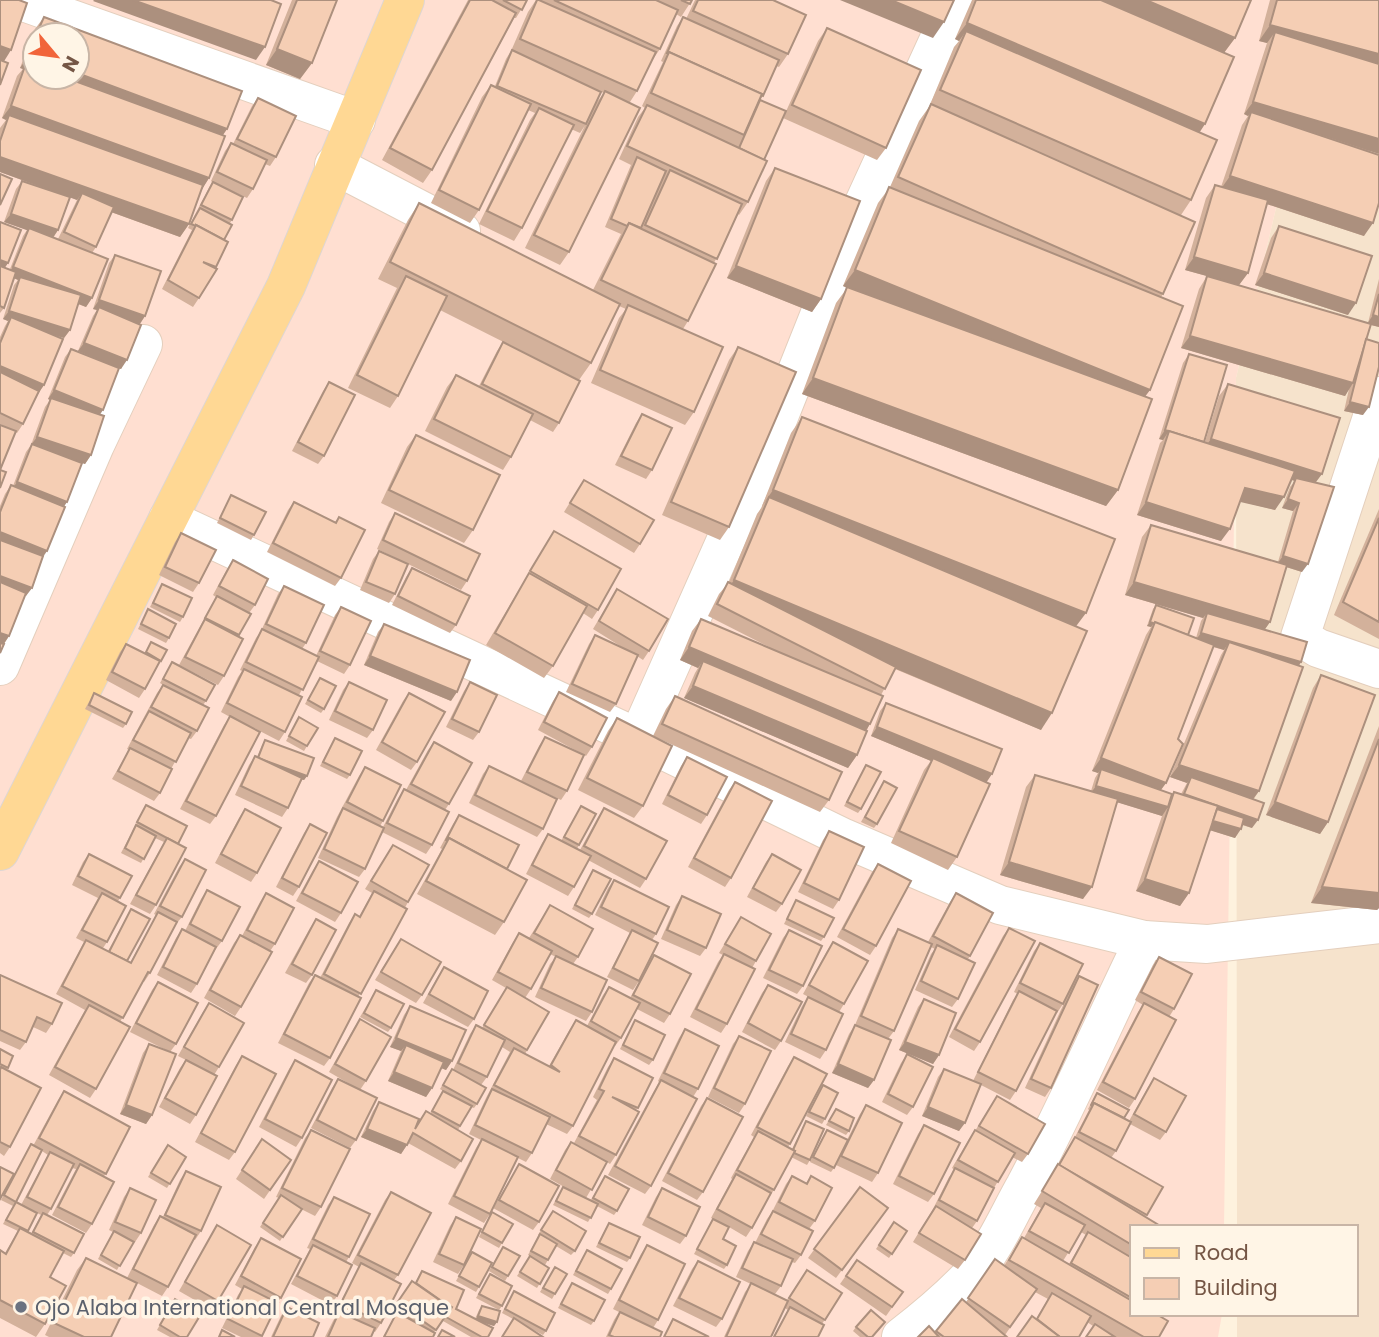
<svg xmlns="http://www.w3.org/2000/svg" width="1379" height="1337" font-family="Poppins,sans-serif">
<rect width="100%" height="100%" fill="#fef2de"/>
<path fill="#f6e3cc" d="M1325,0H1379V1337H1237V1314H1356V1227H1237L1236,378Z"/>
<path fill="#ffdfd1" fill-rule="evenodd" d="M0,0H1325L1236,378L1224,1227H1132V1314H1222L1218,1337H0ZM35,35H77V77H35Z"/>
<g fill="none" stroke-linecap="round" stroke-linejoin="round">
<defs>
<g id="minor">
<path d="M18,0L356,120"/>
<path d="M334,165L461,231"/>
<path d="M1379,396L1300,637L1318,648L1379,669"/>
<path d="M168,519L638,738L844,838L1000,905L1144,940L1207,944L1379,924"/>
<path d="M0,666L95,445L143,344"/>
<path d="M638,738L762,459L864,203L957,0"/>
<path d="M901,1337C927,1317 951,1297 973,1273C995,1248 1009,1214 1025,1186C1068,1105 1104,1022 1144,940"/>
</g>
<path id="major" d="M0,851L286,286L405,0"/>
</defs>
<use href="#minor" stroke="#e4cfbd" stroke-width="40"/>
<use href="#major" stroke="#ded6d2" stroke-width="40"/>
<use href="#minor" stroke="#fff" stroke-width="38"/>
<use href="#major" stroke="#ffd894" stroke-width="38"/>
</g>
<g fill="#d3b19b" fill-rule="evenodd">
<path d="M292,0H337L312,63L300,79L266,65Z"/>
<path d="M468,0H527L516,18H514L432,170L423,183L382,160Z"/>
<path d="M536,0H692L681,17L676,14L660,49L651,62L637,91L630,102L569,252L560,265L525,248L596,103L604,93L601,92L586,124L580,133L571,129L522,228L514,241L479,224L530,120L535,113L528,110L479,210L470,223L431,203L482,97L491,85L495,86L506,59L511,51L528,12Z"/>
<path d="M695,0H773L788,54L779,67L776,66L763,96L757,104L764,160L748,202L739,215L738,214L714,263L688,321L683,329L694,412L685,425L591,383L619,318L626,309L619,306L591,363L579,380L440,310L398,396L390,408L348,388L397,288L378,279L408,220L419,203L593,290L621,234L605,227L631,165L619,159L638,117L645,108L642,106L663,62L661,61L677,26L683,17L686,19Z"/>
<path d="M972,0H1251L1235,38L1224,53L1199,132L1191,200L1181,215L1163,294L1161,297L1150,390L1145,396L1118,490L1106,506L802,394L836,303L847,288L843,286L878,203L890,187L919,121L929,107L954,47L959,41L955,39Z"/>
<path d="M1270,0H1379L1364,236L1267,204L1248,273L1239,285L1368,323L1379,279V327L1371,325L1366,339L1363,415L1344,411L1349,389L1345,396L1181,348L1199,289L1207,276L1185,270L1206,198L1215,185L1221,187L1242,125L1248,116L1244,114L1267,43L1259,41Z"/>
<path d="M44,17L242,91L227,129L223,135L225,136L209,178L202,189L189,224L180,237L111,212L96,247L92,253L108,259L92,298L86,307L78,304L70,330L64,338L49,334L63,339L44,385L38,393L23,424L17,433L15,432L0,470V425L4,426L0,424V337L5,326L8,321L3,319L14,285L18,280L14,278L4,308L0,313V222L21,230L8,263L4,268L10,269L23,236L27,230L4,222L16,189L22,181L49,190L0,172V128L6,120L2,118L17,76L23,69L20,68L35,29ZM35,35H77V77H35ZM70,197L77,200L58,239L53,238L58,230Z"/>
<path d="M827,28L886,148L877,160L783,118L818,41Z"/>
<path d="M258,98L276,157L270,166L265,164L253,189L247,198L219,185L232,220L230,223L215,268L199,298L193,307L162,289L192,230L188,228L212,182L211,181L225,151L231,143L233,144L252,106Z"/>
<path d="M775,168L821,299L812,312L727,278L766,181Z"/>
<path d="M1279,226L1348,315L1255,285L1271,238Z"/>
<path d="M115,255L145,316L140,324L121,369L78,351L93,316L97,310L93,309L109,263Z"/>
<path d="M503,342L559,423L553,432L530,420L511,457L503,470L425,431L447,387L456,375L479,386L497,351Z"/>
<path d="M738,347L729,527L720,540L662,515L729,360Z"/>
<path d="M71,349L99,414L91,455L85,464L78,461L64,507L42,557L32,588L25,596L9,636L4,644L0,653V506L5,494L11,485L13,486L26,452L31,445L45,407L50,400L48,399L65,357Z"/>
<path d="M1189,354L1205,442L1219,396L1228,384L1316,483L1302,572L1286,567L1270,622L1264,630L1301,662L1299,666L1259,791L1253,800L1252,828L1242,825L1235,838L1210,830L1189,893L1180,906L1136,891L1162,816L1117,802L1083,899L1000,875L1026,787L1035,775L1091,791L1095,778L1098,773L1092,771L1146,635L1151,627L1147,626L1153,609L1156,605L1187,635L1196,638L1201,621L1203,618L1125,595L1142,537L1151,525L1278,562L1293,511L1282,508L1290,487L1295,481L1292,480L1275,510L1240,501L1221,541L1137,515L1160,443L1163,440L1159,439L1183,363ZM1213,647L1224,650L1221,655L1170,777L1187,783L1181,794L1174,792L1172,796L1161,790L1166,783L1178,739Z"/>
<path d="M329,382L324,456L318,464L292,451L323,391Z"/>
<path d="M642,414L652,470L646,479L615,465L636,423Z"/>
<path d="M802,417L1076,626L1041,730L895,669L881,695L857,755L848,768L684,698L695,673L698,668L680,660L692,631L701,619L771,648L708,616L719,594L729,582L757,514L762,507V506L791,433Z"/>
<path d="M416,435L473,530L464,543L381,503L407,447Z"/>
<path d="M584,480L640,544L634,553L564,512Z"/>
<path d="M231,495L254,535L251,540L217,523Z"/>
<path d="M294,502L335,522L339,517L341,578L335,586L267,552L288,510Z"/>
<path d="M1379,509V639L1334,615Z"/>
<path d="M395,513L467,581L461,590L408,564L395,594L389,603L360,590L373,559L379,551L396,558L377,549L389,522Z"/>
<path d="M554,531L598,610L592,619L583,613L553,666L544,678L486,645Z"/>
<path d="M181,533L199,583L193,592L159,575L175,542Z"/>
<path d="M233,560L255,605L249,613L251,614L238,637L224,676L218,685L179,665L216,597L213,595L227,569Z"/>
<path d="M412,568L456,625L450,633L392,605L406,577Z"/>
<path d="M162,584L183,617L180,622L150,607Z"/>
<path d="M284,586L306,643L302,649L316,656L335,615L341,607L350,665L344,674L317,661L299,695L285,732L279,741L254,728L216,816L210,824L180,809L224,725L230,717L221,712L238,677L242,671L240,670L256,638L261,631L278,594Z"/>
<path d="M617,589L649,651L643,660L637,656L616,704L610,712L566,692L589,644L595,635L625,649L593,629Z"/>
<path d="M148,609L169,638L166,643L138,629Z"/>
<path d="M384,624L451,701L364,665L378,632Z"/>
<path d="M151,642L161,661L157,665L145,689L139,698L106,680L120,652L126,644L145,653Z"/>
<path d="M172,662L206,701L203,705L197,731L191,739L188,738L171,769L160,793L154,801L112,779L129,750L127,749L157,693L163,685L160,683Z"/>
<path d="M1321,675L1328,822L1320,834L1266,815L1313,688Z"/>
<path d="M320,678L324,709L321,713L305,704Z"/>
<path d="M349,682L373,730L367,738L329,720L343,690Z"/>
<path d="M470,682L479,732L473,740L446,727L464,691Z"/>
<path d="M559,692L592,747L586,756L538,730L553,701Z"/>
<path d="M94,693L126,724L123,728L85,709Z"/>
<path d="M409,693L417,762L411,770L376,750L403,701Z"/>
<path d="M675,696L829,800L820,812L653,736L666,709Z"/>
<path d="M886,703L986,782L957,857L948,870L891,843L924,770L931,761L871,736L880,711Z"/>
<path d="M299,717L307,746L304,751L286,741Z"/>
<path d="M617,718L643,806L634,818L578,790L608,731Z"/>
<path d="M1379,726V908L1377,910L1311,903Z"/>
<path d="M545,737L567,791L561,800L521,781L539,746Z"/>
<path d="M335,738L350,775L347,779L320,766Z"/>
<path d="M265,740L307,776L304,780H302L288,808L282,817L235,795L249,765L255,756L257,757L262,745Z"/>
<path d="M434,742L449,804L445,810L432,845L426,854L382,832L365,869L359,877L318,858L337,817L359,776L365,767L383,821L380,826L383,827L398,798L404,789L406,790L428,750Z"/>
<path d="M687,757L707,815L701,824L662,804L681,766Z"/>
<path d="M866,765L861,809L858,813L844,806Z"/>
<path d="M489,766L543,829L537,837L469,803L483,774Z"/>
<path d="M884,781L877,824L874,828L861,822Z"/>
<path d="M735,782L731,878L725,887L688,867L729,790Z"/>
<path d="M146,805L178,844L156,905L150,914L130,904L164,842L155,838L141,863L121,853Z"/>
<path d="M581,806L579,845L577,849L580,850L598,817L604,808L646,879L640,888L588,860L574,887L568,896L526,874L542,843L548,834L561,841Z"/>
<path d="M245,809L257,873L251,882L215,863L239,818Z"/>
<path d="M459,815L507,869L504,922L495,935L417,894L442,849L440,848L453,824Z"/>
<path d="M310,824L299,887L293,896L276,887L304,833Z"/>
<path d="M829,831L839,900L833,909L798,892L823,840Z"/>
<path d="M393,845L408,902L358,997L330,1058L324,1066L278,1043L309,983L315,975L320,978L349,923L355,914L359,917L372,893L365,889Z"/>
<path d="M89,854L120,898L118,901L107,942L103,948L108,951L131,909L127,961L130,963L156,915L154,914L179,867L185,859L182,917L175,925L150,973L144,982L143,981L120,1022L96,1089L90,1098L49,1075L85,1010L56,994L84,942L76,938L98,898L72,885L83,862Z"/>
<path d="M772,854L782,904L776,912L747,897L766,862Z"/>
<path d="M319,861L341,913L335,922L296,901L313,870Z"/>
<path d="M878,864L876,946L870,955L837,937L872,872Z"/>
<path d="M593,870L592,914L589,918L572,909Z"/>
<path d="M614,880L656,934L652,940L639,981L633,990L607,977L630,933L595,915L608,888Z"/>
<path d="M207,890L222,941L215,950L197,984L191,993L157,975L176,938L182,929L185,931L201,899Z"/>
<path d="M266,893L275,944L270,951L241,1007L235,1016L204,998L234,943L240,935L242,936L260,902Z"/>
<path d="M956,893L970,956L968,959L958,999L952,1007L915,990L931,954L935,949L931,947L894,1031L888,1039L874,1080L868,1088L832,1073L849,1034L855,1025L892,938L898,929L928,942L950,902Z"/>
<path d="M682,896L706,948L700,956L661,939L676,905Z"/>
<path d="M796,900L824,937L821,941L784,924Z"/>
<path d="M550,905L578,957L573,964L592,1012L586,1021L535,997L550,964L556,957L550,954L531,989L525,998L549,1012L525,1054L549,1066L570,1029L576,1020L587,1026L603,995L609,987L630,998L648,964L654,955L670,1014L664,1023L637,1009L621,1038L615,1046H614L573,1126L567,1134L546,1124L532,1153L526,1162L518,1158L490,1214L484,1223L448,1204L476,1148L481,1140L469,1134L486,1098L510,1052L502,1047L487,1077L481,1085L477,1104L474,1108L471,1107L458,1130L461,1161L455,1169L408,1143L401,1154L361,1137L373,1111L379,1102L417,1125L426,1111L430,1114L443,1091L440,1089L449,1074L453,1070L470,1034L476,1025L482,1028L506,988L492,980L513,942L519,933L529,938Z"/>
<path d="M741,917L756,961L752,968L727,1024L721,1033L690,1017L718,962L723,955L719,953Z"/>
<path d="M316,919L312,975L306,983L285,973L310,928Z"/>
<path d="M1009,928L980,1042L974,1051L949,1037L1003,936Z"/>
<path d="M789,930L803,986L797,994L763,978L783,938Z"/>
<path d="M401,939L422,995L416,1003L375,980Z"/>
<path d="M833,942L844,1004L839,1012L826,1050L820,1059L785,1042L802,1006L808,997L820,1003L803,994L827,951Z"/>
<path d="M1040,943L1073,984L1079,976L1051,1088L1045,1097L1025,1088L1071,988L1063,1004L1057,1013L1056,1012L1016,1091L1010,1100L981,1085L959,1131L922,1116L938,1077L944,1069L973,1081L1013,1000L1018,994L1014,992L1034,951Z"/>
<path d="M1159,957L1174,1009L1169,1017L1135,1099L1129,1108L1097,1090L1138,1012L1143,1005L1135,1000L1153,965Z"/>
<path d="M444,967L474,1019L468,1027L423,1003L438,976Z"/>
<path d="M0,975L52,1024L46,1033L33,1027L26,1042L20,1050L0,1041Z"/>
<path d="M158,982L176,1044L170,1052L152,1115L146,1124L120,1114L143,1053L149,1044L170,1052L130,1032L152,990Z"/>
<path d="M768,985L781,1041L775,1050L742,1032L762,993Z"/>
<path d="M376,990L391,1028L388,1032L360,1017Z"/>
<path d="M924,999L939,1055L933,1064L899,1050L918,1007Z"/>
<path d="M209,1003L219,1067L214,1075L196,1115L190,1124L159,1107L180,1068L186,1060L178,1056L203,1012Z"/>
<path d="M410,1006L452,1061L446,1070L441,1068L432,1088L426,1097L388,1081L401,1051L390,1047L404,1015Z"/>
<path d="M360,1019L366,1081L360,1090L329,1072L354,1028Z"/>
<path d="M635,1020L653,1060L649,1065L620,1049Z"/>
<path d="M685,1029L698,1089L693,1097L651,1186L645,1194L608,1175L655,1089L659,1082L658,1081L679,1038Z"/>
<path d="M739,1036L745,1104L739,1113L708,1097L733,1044Z"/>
<path d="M0,1049L8,1068L6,1070L10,1147L4,1156L0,1153Z"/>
<path d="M907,1054L913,1107L907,1115L882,1102L901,1063Z"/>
<path d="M242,1056L235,1152L229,1160L195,1142L236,1065Z"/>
<path d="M794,1057L790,1144L788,1147L792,1149L806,1121L810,1160L807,1165L791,1157L774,1190L768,1198L752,1228L746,1237L729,1227L723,1239L727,1265L724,1269L694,1254L713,1219L711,1218L732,1179L731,1178L754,1137L751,1135L788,1066Z"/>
<path d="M614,1058L653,1078L636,1110L616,1155L610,1164L607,1162L586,1198L591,1200L605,1176L617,1211L614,1215L597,1206L588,1222L553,1205L563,1187L575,1193L550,1179L565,1150L571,1142L574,1143L597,1100L593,1097L608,1067Z"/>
<path d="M295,1060L302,1138L296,1147L259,1127L289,1069Z"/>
<path d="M1154,1078L1166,1132L1160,1140L1130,1124L1116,1151L1111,1158L1163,1187L1146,1217L1132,1227V1299L1131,1300L1159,1337H1086L1093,1326L1087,1322L1036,1319L1048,1299L1035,1292L1005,1335L1007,1337H918L935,1332L962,1299L966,1302L995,1259L1004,1266L1022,1237L1024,1238L1041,1208L1034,1204L1075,1137L1089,1110L1088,1109L1097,1093L1124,1118L1129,1121L1148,1087ZM1081,1232L1086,1235L1069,1264L1063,1261Z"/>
<path d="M338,1079L356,1140L350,1148L311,1128L332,1088Z"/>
<path d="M823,1085L825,1119L822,1124L806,1116Z"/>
<path d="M64,1091L106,1174L104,1176L92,1224L86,1233L52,1215L76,1169L72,1168L51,1209L47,1215L74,1253L71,1257L63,1253L50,1277L45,1324L36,1337L0,1318V1250L5,1253L18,1231L3,1224L13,1206L1,1200L28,1149L31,1144L33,1146L58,1100ZM42,1151L48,1155L21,1205L16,1202ZM37,1213L41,1215L31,1234L27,1232Z"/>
<path d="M997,1096L1028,1154L1022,1162L1012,1157L994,1188L977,1221L972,1228L965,1260L958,1269L913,1242L933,1209L949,1177L955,1170L952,1168L969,1139L975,1131Z"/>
<path d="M707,1098L703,1192L697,1200L662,1181L701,1106Z"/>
<path d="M866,1105L878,1173L872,1182L836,1165L831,1172L810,1162L827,1130L847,1140L860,1114Z"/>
<path d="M836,1109L849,1131L846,1135L826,1125Z"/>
<path d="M924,1125L934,1194L928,1202L893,1184L918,1134Z"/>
<path d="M311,1130L321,1207L315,1216L301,1209L280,1241L260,1227L279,1198L276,1197L305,1138Z"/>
<path d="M262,1139L291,1160L264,1199L236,1179Z"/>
<path d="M168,1145L186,1157L167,1188L148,1177Z"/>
<path d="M519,1164L539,1222L533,1230L493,1208Z"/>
<path d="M186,1171L201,1231L195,1240L193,1239L168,1287L162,1296L137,1283L111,1337H49L45,1335L77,1270L86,1258L127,1278L154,1225L160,1216L163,1217L180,1180Z"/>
<path d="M792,1176L806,1183L811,1176L815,1221L809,1229L801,1255L795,1263L792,1262L781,1286L775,1294L787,1300L807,1270L842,1293L822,1324L818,1337H773L788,1310L785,1308L771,1337H724L745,1292L751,1284L736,1277L748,1251L754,1242L755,1243L767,1219L773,1211L778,1213L773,1210L786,1184Z"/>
<path d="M860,1187L888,1208L836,1278L808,1258Z"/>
<path d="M130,1188L141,1233L135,1242L133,1241L117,1270L98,1259L113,1232L109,1230L124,1197Z"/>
<path d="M662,1188L686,1236L680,1244L642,1225L656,1197Z"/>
<path d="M391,1192L398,1275L394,1280L381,1323L375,1332L373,1331L371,1337H325L333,1321L338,1313L335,1312L359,1267L352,1263L385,1200Z"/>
<path d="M334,1197L349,1257L346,1262L337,1296L331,1305L291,1284L310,1249L307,1248L328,1205Z"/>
<path d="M553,1211L575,1251L571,1255L556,1246L545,1265L528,1255L539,1235H538Z"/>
<path d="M492,1212L502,1243L499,1248L479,1237Z"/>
<path d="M456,1217L464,1265L458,1274L433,1262L450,1226Z"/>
<path d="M894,1222L907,1231L889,1258L876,1249Z"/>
<path d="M609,1223L630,1258L627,1262L596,1247Z"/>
<path d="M217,1225L218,1301L212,1310L179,1291Z"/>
<path d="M261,1238L281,1298L277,1302L278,1303L261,1337H241L222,1328L238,1295L242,1289L235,1285L255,1247Z"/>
<path d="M647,1245L658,1320L653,1328L660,1337H606L614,1320L619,1312L613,1309L641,1254Z"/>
<path d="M587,1250L611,1289L608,1294L573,1275Z"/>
<path d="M500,1251L508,1276L505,1281L489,1271Z"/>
<path d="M472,1252L479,1287L476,1292L456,1281Z"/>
<path d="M530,1256L549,1268L537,1288L517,1276Z"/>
<path d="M857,1260L903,1292L886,1316L840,1284Z"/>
<path d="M698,1261L722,1319L716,1327L673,1306L692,1269Z"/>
<path d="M555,1267V1294L552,1299L540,1292Z"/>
<path d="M422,1271L456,1309L475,1319L479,1310L482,1306L497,1322L494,1326L483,1323L488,1337H471L443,1321L448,1313L434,1332L433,1337H383L396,1315L391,1312L412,1281L415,1283Z"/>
<path d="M490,1274L502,1306L499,1310L476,1298Z"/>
<path d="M572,1283L594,1321L591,1325L558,1308Z"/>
<path d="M514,1291L546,1331L543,1335L502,1313Z"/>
<path d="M172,1303L187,1337H170L157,1330Z"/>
<path d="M287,1307L313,1337H271L281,1316Z"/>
<path d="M856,1327L872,1337H860L853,1331Z"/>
</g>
<g fill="#ac907e">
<path d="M94,0H133L265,47L256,60L93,1Z"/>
<path d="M840,0H891L944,22L933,38Z"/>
<path d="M1096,0H1146L1235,38L1223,54Z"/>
<path d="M967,23L1205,124L1194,141L966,31L959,41L955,39Z"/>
<path d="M1270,25L1379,54V73L1275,32L1267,43L1259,41Z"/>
<path d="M0,46L11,50L3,63L0,62Z"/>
<path d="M277,49L312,63L300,79L266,65Z"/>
<path d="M29,55L35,57V73L26,63L23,69L20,68Z"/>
<path d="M77,73L227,129L218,142L45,77H77Z"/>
<path d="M1253,102L1379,139V154L1251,112L1248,116L1244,114Z"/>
<path d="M11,106L209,178L201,191L9,115L6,120L2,118Z"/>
<path d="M0,157L189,224L180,237L78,200L82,193L77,200L0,172Z"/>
<path d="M1230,176L1373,223L1364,236L1221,189Z"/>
<path d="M11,214L58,230L52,239L4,222Z"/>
<path d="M1194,257L1248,273L1239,285L1185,270Z"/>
<path d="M0,260L8,263L2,272L0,271Z"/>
<path d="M736,266L821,299L812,312L727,278Z"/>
<path d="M13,267L92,298L86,307L19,280L20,277L18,280L7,275Z"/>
<path d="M855,270L1150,390L1138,406L843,286Z"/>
<path d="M1264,273L1356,303L1348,315L1255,285Z"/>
<path d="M99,300L145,316L139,325L99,307L97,310L93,309Z"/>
<path d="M9,311L70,330L64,338L9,321L11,317L8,321L3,319Z"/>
<path d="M1373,315L1379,317V327L1367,324Z"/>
<path d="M1190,336L1353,383L1345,396L1181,348Z"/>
<path d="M84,343L127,360L121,369L78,351Z"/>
<path d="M0,366L44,385L38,394L0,378Z"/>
<path d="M813,378L1118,490L1106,506L802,394Z"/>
<path d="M54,390L103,410L97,419L48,399Z"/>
<path d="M1350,402L1369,407L1363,415L1344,411Z"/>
<path d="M1165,430L1169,431L1163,440L1159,439Z"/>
<path d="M37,437L91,455L85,464L31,445Z"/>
<path d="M1211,439L1322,474L1313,486L1296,478L1295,481L1202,451Z"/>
<path d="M17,482L67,502L61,511L11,491Z"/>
<path d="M1245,488L1284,497L1275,510L1236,501Z"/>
<path d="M773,490L1086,613L1074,629L769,497L762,506Z"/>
<path d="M1288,499L1299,503L1293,511L1282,508Z"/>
<path d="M1146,502L1230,529L1221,541L1137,515Z"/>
<path d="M0,532L47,551L41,560L0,543Z"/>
<path d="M1283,556L1308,564L1302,572L1277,564Z"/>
<path d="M0,576L32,588L26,596L0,587Z"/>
<path d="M734,580L1052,713L1041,730L723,596Z"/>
<path d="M1134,582L1270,622L1261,635L1207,613L1203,618L1125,595Z"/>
<path d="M1150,622L1154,623L1151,627L1147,626Z"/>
<path d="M0,633L9,636L3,645L0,644Z"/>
<path d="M1201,633L1301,662L1295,671L1229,642L1224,650L1195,641Z"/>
<path d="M689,647L870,724L862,737L703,661L698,668L680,660Z"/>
<path d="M370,656L457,692L451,701L364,665Z"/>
<path d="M693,686L857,755L848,768L684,698Z"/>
<path d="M877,727L992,774L986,783L933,758L931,761L871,736Z"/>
<path d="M258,758L307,776L304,780L255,762Z"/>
<path d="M1101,758L1166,783L1157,795L1101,769L1098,773L1092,771Z"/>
<path d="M1179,765L1259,791L1250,803L1191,777L1187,783L1170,777Z"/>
<path d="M1096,786L1168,807L1162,816L1090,794Z"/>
<path d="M1184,794L1258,820L1252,828L1178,802Z"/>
<path d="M1275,802L1328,822L1320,834L1266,815Z"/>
<path d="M1212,820L1241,829L1235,838L1206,829Z"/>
<path d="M1009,862L1092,887L1083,899L1000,875Z"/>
<path d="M1145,879L1189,893L1180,906L1136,891Z"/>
<path d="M1322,887L1379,893V908L1377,910L1311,903Z"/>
<path d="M396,1038L452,1061L446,1070L403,1052L406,1045L401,1051L390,1047Z"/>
<path d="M905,1042L939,1055L933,1064L899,1050Z"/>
<path d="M838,1064L874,1080L868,1088L832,1073Z"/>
<path d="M394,1072L432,1088L426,1097L388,1081Z"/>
<path d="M126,1105L152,1115L146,1124L120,1114Z"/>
<path d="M928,1107L965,1123L959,1131L922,1116Z"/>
<path d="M367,1129L407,1145L401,1154L361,1137Z"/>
<path d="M478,1316L497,1322L494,1326L475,1320Z"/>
</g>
<g fill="#f5ceb4" stroke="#ac907e" stroke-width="2">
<path d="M0,0H19L27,3L11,50L0,46Z"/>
<path d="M133,0H271L281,4L265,47Z"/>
<path d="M297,0H337L312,63L277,49Z"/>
<path d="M470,0H492L516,13L432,170L390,148Z"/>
<path d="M503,0H527L522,10Z"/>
<path d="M537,0H539L656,52L637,91L520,39Z"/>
<path d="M554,0H656L678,10L660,49Z"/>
<path d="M681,0H692L690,4Z"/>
<path d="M698,0H773L806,15L788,54L693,11Z"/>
<path d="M891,0H954L944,22Z"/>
<path d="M976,0H1101L1234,57L1205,124L967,23Z"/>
<path d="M1146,0H1251L1235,38Z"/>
<path d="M1277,0H1379V54L1270,25Z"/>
<path d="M44,17L242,91L227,129L77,73V35H36Z"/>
<path d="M683,17L779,60L763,96L761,95L762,94L669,52V53H667Z"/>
<path d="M827,28L921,70L886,148L792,105Z"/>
<path d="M966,31L1217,140L1191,200L940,90Z"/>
<path d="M1275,32L1379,64V139L1253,102Z"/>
<path d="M35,39V57L29,55Z"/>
<path d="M512,50L601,92L586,124L497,86Z"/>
<path d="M669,52L762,94L744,135L651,93Z"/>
<path d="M0,60L8,63L0,85Z"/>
<path d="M26,63L35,67V77H64L225,136L209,178L11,106Z"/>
<path d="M491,85L531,104L479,210L439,190Z"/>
<path d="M605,91L640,108L569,252L534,235Z"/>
<path d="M258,98L296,116L276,157L237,139Z"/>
<path d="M760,100L786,111L764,160L739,148Z"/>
<path d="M931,104L1195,222L1163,294L898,177Z"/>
<path d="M647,105L767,161L748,202L627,146Z"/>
<path d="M539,108L574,125L522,228L487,211Z"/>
<path d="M1251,112L1379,155V203L1373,223L1230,176Z"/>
<path d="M9,115L203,185L189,224L0,157V141Z"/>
<path d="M231,143L267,160L253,189L217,172Z"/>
<path d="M637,157L666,171L641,228L629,223L627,226L611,219Z"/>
<path d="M775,168L860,201L821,299L736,266Z"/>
<path d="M670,170L742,204L717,259L645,225Z"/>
<path d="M0,174L12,179L0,205Z"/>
<path d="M22,181L70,197L58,230L11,214Z"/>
<path d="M213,182L243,197L232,220L201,205Z"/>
<path d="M1215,185L1268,200L1248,273L1194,257Z"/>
<path d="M889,187L1183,306L1150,390L855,270Z"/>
<path d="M82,193L114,207L96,247L64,232Z"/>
<path d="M419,203L620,304L591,363L390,262Z"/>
<path d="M200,208L232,225L224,240L196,225V226L191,224Z"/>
<path d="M0,222L21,230L8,263L0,260Z"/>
<path d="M629,223L716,264L688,321L601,280Z"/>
<path d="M196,225L228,242L216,267L203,262L217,269L199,298L168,280Z"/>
<path d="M1279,226L1372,256L1356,303L1264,273Z"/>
<path d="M29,228L108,259L92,298L13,267Z"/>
<path d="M115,255L161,271L145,316L99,300Z"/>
<path d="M0,266L16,272L4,308L0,306Z"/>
<path d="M406,276L447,296L398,396L357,375Z"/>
<path d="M1207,276L1371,324L1353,383L1190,336Z"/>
<path d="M20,277L81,295L70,330L9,311Z"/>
<path d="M847,287L1152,399L1118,490L813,378Z"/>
<path d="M1379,294V317L1373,315Z"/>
<path d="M628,305L723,347L694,412L600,370Z"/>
<path d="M99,307L141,325L127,360L84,343Z"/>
<path d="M11,317L63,339L44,385L0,366V343Z"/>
<path d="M1366,339L1379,343V367L1369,407L1350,402Z"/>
<path d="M503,342L580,381L559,423L482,384Z"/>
<path d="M738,347L796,372L729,527L671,502Z"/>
<path d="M71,349L119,368L103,410L54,390Z"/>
<path d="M1189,354L1227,365L1204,442L1165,430Z"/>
<path d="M0,372L39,391L23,424L0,413Z"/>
<path d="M456,375L533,414L511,457L434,419Z"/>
<path d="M329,382L355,395L324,456L298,442Z"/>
<path d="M1228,384L1340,418L1322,474L1211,439Z"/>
<path d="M51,398L104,416L91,455L37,437Z"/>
<path d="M642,414L672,428L652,470L621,456Z"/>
<path d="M802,417L1115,539L1086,613L773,490Z"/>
<path d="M0,425L16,431L0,470Z"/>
<path d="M1169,431L1295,471L1284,497L1245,488L1230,529L1146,502Z"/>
<path d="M416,435L500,475L473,530L389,490Z"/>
<path d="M32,444L82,463L67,502L17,482Z"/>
<path d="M0,470L6,472L0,488Z"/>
<path d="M1296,478L1334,487L1308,564L1283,556L1299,503L1288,499Z"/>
<path d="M584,480L654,520L640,544L570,503Z"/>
<path d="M11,485L65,507L47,551L0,532V512Z"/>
<path d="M231,495L266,512L254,535L220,518Z"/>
<path d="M769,497L1087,631L1052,713L734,580Z"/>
<path d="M294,502L336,523L339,517L365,530L341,578L273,543Z"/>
<path d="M395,513L480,554L467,581L383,540Z"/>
<path d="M1379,518V622L1343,602Z"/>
<path d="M1151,525L1287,565L1270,622L1134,582Z"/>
<path d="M554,531L621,569L598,610L530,571Z"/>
<path d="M181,533L216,550L199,583L165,567Z"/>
<path d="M0,540L43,556L32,588L0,576Z"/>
<path d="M379,551L408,564L395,594L366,582Z"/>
<path d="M233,560L268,579L255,605L219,586Z"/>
<path d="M412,568L470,596L456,625L398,596Z"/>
<path d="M529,573L587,606L553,666L495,633Z"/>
<path d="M0,582L26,593L9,636L0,633Z"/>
<path d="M728,582L896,667L885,689L717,604Z"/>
<path d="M162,584L192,598L183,617L153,603Z"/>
<path d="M284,586L324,605L306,643L266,624Z"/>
<path d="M617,589L668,619L649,651L599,621Z"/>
<path d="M217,596L251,614L239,635L205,618Z"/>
<path d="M1156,605L1194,618L1188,635L1150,622Z"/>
<path d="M341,607L371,621L350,665L320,651Z"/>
<path d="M148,609L176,624L169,638L141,624Z"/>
<path d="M1207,613L1307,642L1301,662L1201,633Z"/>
<path d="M205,619L243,639L224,676L185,657Z"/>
<path d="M701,619L883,696L870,724L689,647Z"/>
<path d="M1155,622L1214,645L1178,739L1183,744L1166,783L1101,758Z"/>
<path d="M384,624L470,660L457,692L370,656Z"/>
<path d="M262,629L319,657L303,690L246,662Z"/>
<path d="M595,635L638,655L616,704L572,684Z"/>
<path d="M151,642L167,650L161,661L146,652Z"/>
<path d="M1229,642L1303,667L1259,791L1179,765Z"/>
<path d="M0,643L4,644L0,653Z"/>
<path d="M126,644L160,661L145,689L112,672Z"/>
<path d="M703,661L867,731L857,755L693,686Z"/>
<path d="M172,662L215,685L206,701L163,679Z"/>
<path d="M244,669L302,697L285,732L227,703Z"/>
<path d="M1321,675L1375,695L1328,822L1275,802Z"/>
<path d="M320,678L336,686L324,709L308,700Z"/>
<path d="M349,682L387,700L373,730L335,711Z"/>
<path d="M470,682L497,695L479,732L452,719Z"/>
<path d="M163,685L209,708L197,731L151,707Z"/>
<path d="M559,692L607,718L592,747L544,722Z"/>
<path d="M94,693L132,712L126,724L89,705Z"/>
<path d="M409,693L445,712L417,762L382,742Z"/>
<path d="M675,696L842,772L829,800L662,724Z"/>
<path d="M886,703L1002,749L992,774L877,727Z"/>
<path d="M149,711L191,733L176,762L133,740Z"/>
<path d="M230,716L260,732L216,816L186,801Z"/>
<path d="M299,717L318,728L307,746L289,736Z"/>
<path d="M617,718L672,746L643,806L587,778Z"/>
<path d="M545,737L584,755L567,791L527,772Z"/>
<path d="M335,738L362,751L350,775L323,762Z"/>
<path d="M1379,739V893L1322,887Z"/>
<path d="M265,740L314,758L307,776L258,758Z"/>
<path d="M434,742L472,763L449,804L411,784Z"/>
<path d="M130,748L172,769L160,793L118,771Z"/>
<path d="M255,756L302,778L288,808L241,786Z"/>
<path d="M687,757L727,777L707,815L668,795Z"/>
<path d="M933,758L990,784L957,857L899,831Z"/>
<path d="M866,765L881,772L861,809L847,802Z"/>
<path d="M489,766L557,799L543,829L475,795Z"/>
<path d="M365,767L401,785L383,821L347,802Z"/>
<path d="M1101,769L1172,794L1168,807L1096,786Z"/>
<path d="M1035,775L1118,799L1092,887L1009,862Z"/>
<path d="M1191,777L1264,803L1258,820L1184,794Z"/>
<path d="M884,781L897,788L877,824L865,817Z"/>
<path d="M735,782L772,801L731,878L694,858Z"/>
<path d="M404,789L449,812L432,845L387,823Z"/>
<path d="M1174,792L1218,806L1189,893L1145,879Z"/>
<path d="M146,805L187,826L178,844L137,822Z"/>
<path d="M581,806L596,814L579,845L564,837Z"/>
<path d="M343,808L384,828L365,869L324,849Z"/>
<path d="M604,808L667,841L646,879L584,846Z"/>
<path d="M245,809L281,828L257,873L221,854Z"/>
<path d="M1217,809L1244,818L1241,829L1213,821Z"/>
<path d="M459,815L519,845L507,869L449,838L448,841L446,840Z"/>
<path d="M310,824L327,833L299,887L282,878Z"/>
<path d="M136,825L156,836L144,859L125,848Z"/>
<path d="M829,831L864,847L839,900L804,883Z"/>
<path d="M548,834L591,856L574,887L532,865Z"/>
<path d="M167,838L186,848L156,905L136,895Z"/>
<path d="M449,838L527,880L504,922L426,881Z"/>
<path d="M393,845L429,865L408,902L371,881Z"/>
<path d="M89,854L132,876L120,898L78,876Z"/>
<path d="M772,854L801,870L782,904L753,888Z"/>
<path d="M185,859L206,870L182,917L160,906Z"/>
<path d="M319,861L358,882L341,913L302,893Z"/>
<path d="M878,864L911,881L876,946L843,929Z"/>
<path d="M593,870L611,879L592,914L575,905Z"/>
<path d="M614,880L669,907L656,934L601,907Z"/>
<path d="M207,890L240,907L222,941L190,924Z"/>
<path d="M374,891L407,909L361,994L324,974L355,914L360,917Z"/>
<path d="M102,893L126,906L107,942L82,930Z"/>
<path d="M266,893L294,908L275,944L247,930Z"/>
<path d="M956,893L993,913L970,956L933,936Z"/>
<path d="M682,896L721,914L706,948L667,930Z"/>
<path d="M796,900L834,918L824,937L787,919Z"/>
<path d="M550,905L593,929L578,957L534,933Z"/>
<path d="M131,909L150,919L127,961L109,952Z"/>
<path d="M158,912L177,922L150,973L148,972L123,1018L62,986L86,940L131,963Z"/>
<path d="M741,917L771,934L756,961L725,944Z"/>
<path d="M316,919L336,930L312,975L292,964Z"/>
<path d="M1009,928L1035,941L980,1042L955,1029Z"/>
<path d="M182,929L216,947L197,984L163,967Z"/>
<path d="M898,929L932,944L894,1031L861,1016Z"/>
<path d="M632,930L658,943L639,981L613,968Z"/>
<path d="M789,930L822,946L803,986L769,970Z"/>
<path d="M519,933L552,951L531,989L498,972Z"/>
<path d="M240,935L272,952L241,1007L210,990Z"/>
<path d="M401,939L441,962L422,995L381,972Z"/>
<path d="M833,942L868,961L844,1004L809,985Z"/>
<path d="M1040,943L1083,964L1063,1004L1020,983Z"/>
<path d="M937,945L975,963L958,999L921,981Z"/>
<path d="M724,954L755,969L727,1024L696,1009Z"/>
<path d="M654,955L691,974L670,1014L633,995Z"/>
<path d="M556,956L607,980L592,1012L541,988Z"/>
<path d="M1159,957L1192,974L1174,1009L1141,992Z"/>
<path d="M444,967L488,991L474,1019L429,994Z"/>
<path d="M0,975L62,1003L52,1024L37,1017L26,1042L0,1030Z"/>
<path d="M315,975L361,998L330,1058L284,1034Z"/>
<path d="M1079,976L1098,985L1051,1088L1031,1079Z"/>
<path d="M158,982L198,1003L176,1044L136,1023Z"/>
<path d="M768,985L802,1002L781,1041L748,1023Z"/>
<path d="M507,987L549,1012L527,1050L484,1025Z"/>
<path d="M609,987L640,1003L621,1038L591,1021Z"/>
<path d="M376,990L404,1004L391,1028L364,1013Z"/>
<path d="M1019,991L1057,1011L1016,1091L978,1072Z"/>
<path d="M808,997L843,1014L826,1050L791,1034Z"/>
<path d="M924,999L956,1013L939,1055L905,1042Z"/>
<path d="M209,1003L244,1023L219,1067L184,1047Z"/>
<path d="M1144,1003L1176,1020L1135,1099L1103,1082Z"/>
<path d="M89,1005L130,1027L96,1089L55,1067Z"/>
<path d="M410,1006L466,1030L452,1061L396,1038Z"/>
<path d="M360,1019L391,1037L366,1081L335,1064Z"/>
<path d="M576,1020L616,1042L573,1126L494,1085L514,1048L560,1072L551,1065Z"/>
<path d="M635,1020L665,1035L653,1060L623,1045Z"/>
<path d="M476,1025L505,1040L487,1077L458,1063Z"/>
<path d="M855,1025L891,1040L874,1080L838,1064Z"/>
<path d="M685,1029L719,1046L698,1089L664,1073Z"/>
<path d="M739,1036L771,1051L745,1104L714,1088Z"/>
<path d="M149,1044L176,1054L152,1115L126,1105Z"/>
<path d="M406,1045L444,1062L432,1088L394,1072Z"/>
<path d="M0,1049L13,1056L8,1068L0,1064Z"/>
<path d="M907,1054L933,1067L913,1107L888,1094Z"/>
<path d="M242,1056L276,1074L235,1152L201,1133Z"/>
<path d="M794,1057L827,1074L790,1144L757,1127Z"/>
<path d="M614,1058L653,1078L638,1108L612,1097L639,1112L616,1155L579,1136L604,1091L599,1089Z"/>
<path d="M186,1060L217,1076L196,1115L165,1098Z"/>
<path d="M295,1060L332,1080L302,1138L265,1119Z"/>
<path d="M1,1067L41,1088L10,1147L0,1142V1070Z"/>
<path d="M452,1069L486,1088L477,1104L443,1085Z"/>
<path d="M944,1069L981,1084L965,1123L928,1107Z"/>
<path d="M1154,1078L1186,1096L1166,1132L1134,1114Z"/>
<path d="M338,1079L377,1098L356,1140L317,1120Z"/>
<path d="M661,1080L697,1099L651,1186L615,1166Z"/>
<path d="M823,1085L838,1093L825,1119L809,1112Z"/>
<path d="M492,1089L550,1117L532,1153L475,1125Z"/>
<path d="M64,1091L130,1127L106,1174L39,1138Z"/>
<path d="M443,1091L472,1106L460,1126L432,1111Z"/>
<path d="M1097,1093L1129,1110L1124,1118L1094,1103L1092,1106L1091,1105Z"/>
<path d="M997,1096L1045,1124L1028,1154L979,1126Z"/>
<path d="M707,1098L743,1117L703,1192L668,1173Z"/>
<path d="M379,1102L419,1119L415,1129L426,1111L473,1139L461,1161L413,1133L407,1145L367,1129Z"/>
<path d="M1094,1103L1131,1122L1116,1151L1079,1132Z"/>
<path d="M866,1105L902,1123L878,1173L841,1156Z"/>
<path d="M836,1109L854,1118L849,1131L829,1121Z"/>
<path d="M806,1121L824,1129L810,1160L794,1153L795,1151L793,1150Z"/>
<path d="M924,1125L960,1143L934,1194L899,1176Z"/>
<path d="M311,1130L350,1149L321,1207L282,1188Z"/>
<path d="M827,1130L848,1140L834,1168L813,1157Z"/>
<path d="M975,1130L1015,1153L998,1182L958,1160Z"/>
<path d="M758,1131L795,1151L774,1190L737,1170Z"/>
<path d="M1075,1137L1163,1187L1147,1215L1059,1165Z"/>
<path d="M262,1139L291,1160L270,1190L242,1170Z"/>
<path d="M482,1139L518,1157L490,1214L454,1196Z"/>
<path d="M571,1142L607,1162L592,1190L556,1170Z"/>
<path d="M31,1144L42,1150L16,1202L4,1195Z"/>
<path d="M168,1145L186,1157L170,1184L151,1173Z"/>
<path d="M50,1152L74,1164L51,1209L27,1197Z"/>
<path d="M80,1164L114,1182L92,1224L58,1207Z"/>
<path d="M519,1164L559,1186L539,1222L499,1200Z"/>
<path d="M1058,1164L1162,1227H1132V1245L1042,1191Z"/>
<path d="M0,1167L14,1174L0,1199Z"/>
<path d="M955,1168L994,1188L977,1221L939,1200Z"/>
<path d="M186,1171L221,1187L201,1231L165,1215Z"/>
<path d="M736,1174L771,1193L752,1228L717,1209Z"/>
<path d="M605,1176L629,1189L617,1211L593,1198Z"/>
<path d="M792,1176L807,1184L811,1176L832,1188L815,1221L779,1202Z"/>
<path d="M563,1187L598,1204L591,1218L556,1201Z"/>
<path d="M860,1187L888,1208L842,1270L814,1249Z"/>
<path d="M130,1188L156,1200L141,1233L115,1222Z"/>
<path d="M662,1188L700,1207L686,1236L648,1217Z"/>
<path d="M391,1192L431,1213L398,1275L358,1255Z"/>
<path d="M281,1195L302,1209L283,1237L263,1223Z"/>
<path d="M334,1197L370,1214L349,1257L313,1239Z"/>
<path d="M16,1202L37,1213L28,1231L6,1220Z"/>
<path d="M1045,1203L1085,1225L1069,1253L1029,1231Z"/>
<path d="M936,1206L981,1234L965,1260L919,1233Z"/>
<path d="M553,1211L586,1231L575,1251L541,1230Z"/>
<path d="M773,1211L813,1231L801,1255L761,1234Z"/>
<path d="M492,1212L513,1224L502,1243L482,1232Z"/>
<path d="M43,1213L84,1234L74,1253L33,1232Z"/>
<path d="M160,1216L196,1235L168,1287L133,1269Z"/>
<path d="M456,1217L481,1229L464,1265L439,1254Z"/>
<path d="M713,1219L729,1227L723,1239L736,1246L727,1265L697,1249Z"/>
<path d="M894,1222L907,1231L892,1254L879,1245Z"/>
<path d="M609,1223L640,1237L630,1258L599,1243Z"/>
<path d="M217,1225L251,1245L218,1301L185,1282Z"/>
<path d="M20,1228L64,1251L50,1277L66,1286L45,1324L0,1300V1250L6,1254Z"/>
<path d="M114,1231L134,1242L120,1266L101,1255Z"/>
<path d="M1088,1232L1132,1258V1298L1071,1263Z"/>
<path d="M540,1234L557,1244L548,1260L531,1251Z"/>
<path d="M1022,1237L1132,1301V1314H1156L1168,1321L1159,1337H1144L1009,1260Z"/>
<path d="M261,1238L301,1259L281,1298L241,1276Z"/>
<path d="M754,1242L793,1259L781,1286L742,1268Z"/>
<path d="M313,1245L352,1265L337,1296L297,1276Z"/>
<path d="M647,1245L685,1264L658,1320L619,1300Z"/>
<path d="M503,1247L520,1256L508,1276L492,1267Z"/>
<path d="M587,1250L622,1269L611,1289L576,1271Z"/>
<path d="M472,1252L492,1263L479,1287L459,1276Z"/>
<path d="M530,1256L549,1268L540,1284L520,1272Z"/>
<path d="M86,1258L137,1283L111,1337H84L54,1323Z"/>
<path d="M995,1259L1037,1289L1010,1327L968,1298Z"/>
<path d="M857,1260L903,1292L892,1307L846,1276Z"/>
<path d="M698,1261L740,1282L722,1319L679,1298Z"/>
<path d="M361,1263L401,1284L381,1323L341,1303Z"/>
<path d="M555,1267L567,1274L555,1294L543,1288Z"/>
<path d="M807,1270L842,1293L825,1320L789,1298Z"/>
<path d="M422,1271L464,1290L456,1309L493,1328L488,1337H482L446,1317L452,1307L443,1302L416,1283Z"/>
<path d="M490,1274L512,1286L502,1306L479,1294Z"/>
<path d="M412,1281L451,1308L436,1330L397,1303Z"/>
<path d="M572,1283L605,1300L594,1321L561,1304Z"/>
<path d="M751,1283L788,1301L771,1337H726Z"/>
<path d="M244,1286L278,1303L262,1336L228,1319Z"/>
<path d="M514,1291L555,1313L546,1331L505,1309Z"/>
<path d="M1052,1293L1091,1316L1079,1337H1060L1037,1319Z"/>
<path d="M175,1299L201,1314L187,1337H180L160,1325Z"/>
<path d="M962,1299L1007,1337H944L936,1331Z"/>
<path d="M482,1306L500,1311L497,1322L478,1316Z"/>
<path d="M287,1307L319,1323L313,1337H273Z"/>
<path d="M790,1307L824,1325L818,1337H774Z"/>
<path d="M871,1310L885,1322L872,1337H868L856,1327Z"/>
<path d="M339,1312L375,1328L371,1337H328Z"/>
<path d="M397,1312L435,1333L433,1337H384Z"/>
<path d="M620,1312L662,1332L660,1337H614L609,1335Z"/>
<path d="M1032,1316L1060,1337H1017Z"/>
<path d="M514,1318L543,1337H502Z"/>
<path d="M673,1319L709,1337H664Z"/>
<path d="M1095,1324L1115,1337H1086Z"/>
<path d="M929,1326L939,1337H918Z"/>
<path d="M222,1330L235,1337H219Z"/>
<path d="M442,1330L455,1337H438Z"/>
</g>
<circle fill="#6b7280" stroke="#fff5e6" stroke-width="2.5" cx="21" cy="1307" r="7"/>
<g text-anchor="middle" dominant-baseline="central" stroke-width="7" stroke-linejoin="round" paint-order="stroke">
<g font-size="21" fill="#5b616d" stroke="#fff5e6" text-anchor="start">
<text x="35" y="1307">Ojo Alaba International Central Mosque</text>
</g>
</g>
<rect x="1130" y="1225" width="228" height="91" fill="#fff5e6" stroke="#c8b5a6" stroke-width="2"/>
<rect x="1144" y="1248" width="35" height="10" fill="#ffd894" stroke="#c8b5a6" stroke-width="2"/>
<text x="1194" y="1260" font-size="21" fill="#755645">Road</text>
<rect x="1144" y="1278" width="35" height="21" fill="#f5ceb4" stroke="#c8b5a6" stroke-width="2"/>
<text x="1194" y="1295" font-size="21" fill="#755645">Building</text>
<g transform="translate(56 56) rotate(119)"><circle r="33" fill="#fff5e6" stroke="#c8b5a6" stroke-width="2"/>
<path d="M0-5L12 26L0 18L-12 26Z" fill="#f1643a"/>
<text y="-10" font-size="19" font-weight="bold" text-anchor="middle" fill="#755645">N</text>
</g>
</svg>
